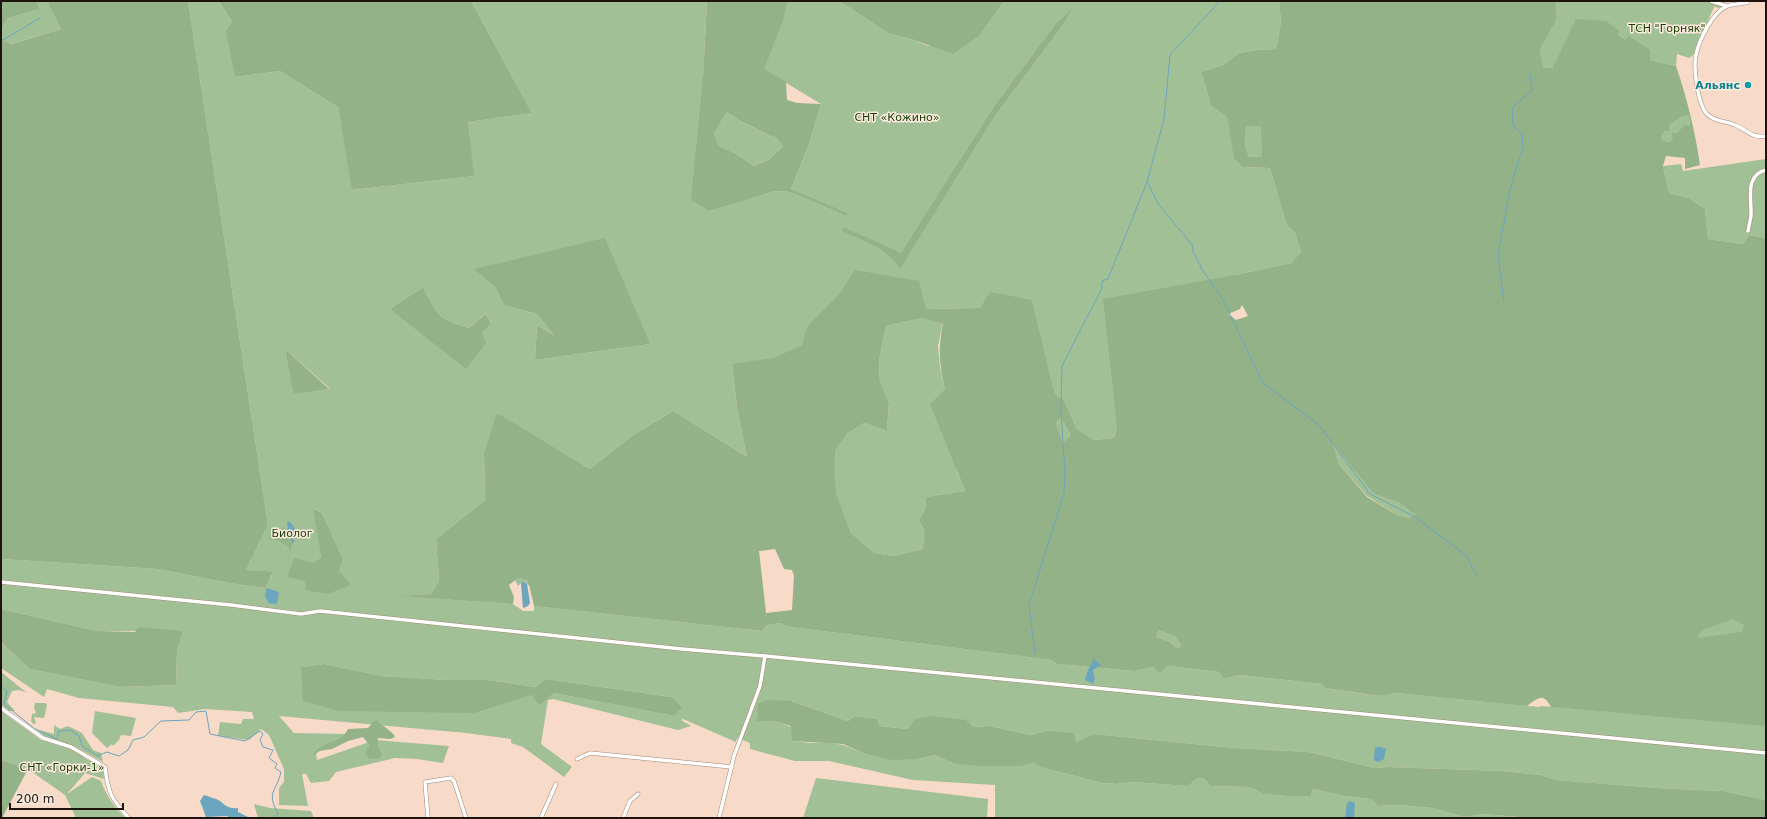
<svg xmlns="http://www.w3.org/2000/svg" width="1767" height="819" font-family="'DejaVu Sans',sans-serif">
<rect width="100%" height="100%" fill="#f7dac7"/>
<g fill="#a2c096" fill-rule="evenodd">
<path d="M36,1H49L48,4L61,29L10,44L1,40V30L8,18L40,9Z"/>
<path d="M188,1H219L232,22L235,77L280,71L338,107L353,190L473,176L468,122L532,113L471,1H707L703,77L710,211L773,191L790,192L844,215L791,189L809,144L821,104L763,69L783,22L788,1H839L888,33L914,40L928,46L980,35L1004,1H1279L1281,22L1276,49L1257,50L1239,53L1223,65L1201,72L1211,106L1227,117L1235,158L1242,167L1270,168L1287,226L1295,233L1301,252L1291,263L1235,275L1117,427L1114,438L1094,440L1077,429L1064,400L1055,396L1032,300L980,308L926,309L855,271L839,294L807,326L803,345L773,358L732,365L737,408L747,457L673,411L632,436L590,469L543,441L531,587L523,581L518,586L515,580L484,454L485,500L436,539L439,581L431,594L402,596L513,604L523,611H534V606L762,631L767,625L780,623L790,627L1051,660L1057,664L1135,671L1153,667L1159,674L1168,666L1219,672L1224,679L1239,675L1323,684L1325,688L1378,696L1396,693L1539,707L1541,706L1763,725L1766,726V800L1723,791L1657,788L1556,780L1541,775L1502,771L1389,767L1375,768L1309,752L1235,748L1093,734L1076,742L1046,731L1031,735L990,726L973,727L914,719L908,729L880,726L877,719L855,716L848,721L791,701L757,721H774L792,727V741L811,743H831L843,745L863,753L918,759L935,755L955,764L1022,766L1033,761L1044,768L1102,783L1117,784L1132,782L1188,786L1198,778L1204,779L1211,786L1250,787L1263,794L1286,796H1311L1313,789L1344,796L1371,799L1378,806L1398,805L1432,808L1465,817L1482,814L1531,818H995V785L913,780L829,761H795L750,749V743L737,738L736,742L683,719L681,720L691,726L678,730L553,699L548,700L541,744L572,767L564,777L523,747L511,743V739L466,733L279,716L294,733L345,734L343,737L316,751L317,760L375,740L449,746L443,763L417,759L395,758L336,772L329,781L311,783L306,774H302L308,806L279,805V788L284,782V769L269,735L261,729L249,740L218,736L220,722L241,724L243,719H254L252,712L205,709L178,713L173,707L79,698L47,689L44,697L1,668V642L30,669L120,687L176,685L177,652L183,631H97L1,609V559L158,569L229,583L266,588L273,573L246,570L268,525ZM1071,10L1063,25L995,116L900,268L894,259L885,252L844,227L901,254L994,106L1056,23ZM475,269L650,344L535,360L537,325L557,337L537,314L504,305L495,287ZM423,287C438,315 437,319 469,328L486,314L491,322L482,333L390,309ZM285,349L329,388V389L293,393ZM314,508L322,513L343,559L339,570L294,558L313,563L321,557ZM324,664L382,676L448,680H487L535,687L546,679L671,697L674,716L554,693L539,706L531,695L301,667Z"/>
<path d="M1556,1H1728L1722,4L1720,8L1714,7L1693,55L1689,58L1677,54L1676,66L1650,60L1617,35L1620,31L1551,68H1542L1540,50L1557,19Z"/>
<path d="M727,110L739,120L776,138L783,146L770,159L754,166L735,153L719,146L714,133Z"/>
<path d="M1689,115L1690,126L1670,142L1664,141L1661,137L1665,131L1669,132L1670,125L1681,117Z"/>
<path d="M1246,126H1262V157H1249L1245,145Z"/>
<path d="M1766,159V238L1749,235L1743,244L1708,239L1705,209L1689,198L1669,193L1663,166L1681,164L1683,171Z"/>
<path d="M922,318L943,322L938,346L940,367L945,389L957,472L965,491L926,497L925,510L918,521C926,530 925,538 922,549L894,556L874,553L851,533L836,492L835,451L847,434L864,423L887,431L889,402L880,382L879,361L886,326Z"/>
<path d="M1061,418L1071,435L1063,444L1056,423Z"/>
<path d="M1327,422L1374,494L1400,503L1417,515L1409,518L1397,515L1367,496L1339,464L1333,446L1324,445Z"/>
<path d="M1732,618L1746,623L1744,633L1699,642L1632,640Z"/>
<path d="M1159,630L1176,637L1181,646L1177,648L1168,641L1156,637Z"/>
<path d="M1,672L27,693L20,690L12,691L7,702L15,711H8L1,704Z"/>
<path d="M35,703H45L47,705L44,718L34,717L36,723L33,724L31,721L32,714L36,713L34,708Z"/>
<path d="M1,711L41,740L77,751L86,759L103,768L104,779L85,773L67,794L92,777L101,781C106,795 114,807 125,818H76L65,795L28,769L1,760Z"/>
<path d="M95,711L136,718L131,736L121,735L119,740L113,746L112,744L107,748L92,733Z"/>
<path d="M54,725L60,729L68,726L82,733L93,750L101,753L103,762L76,747L43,736L36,729L54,734Z"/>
<path d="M816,778L988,799L987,818H803Z"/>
<path d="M254,804L270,808L311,811L314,818H258Z"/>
</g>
<g fill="#93b287" fill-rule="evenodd">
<path d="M1,1H36L40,9L8,18L1,30Z"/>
<path d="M49,1H188L268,525L246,570L273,572L266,588L229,583L158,569L1,559V40L11,44L61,29L48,4Z"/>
<path d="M219,1H471L532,113L468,122L474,176L352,190L338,107L280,71L235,77L226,31L232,22Z"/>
<path d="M707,1H788L783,22L764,69L786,82L787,100L797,103L821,104L809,144L791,189L849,214L844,215L790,192L774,191L710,211L691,200L703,77ZM727,111L739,120L776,138L783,146L770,159L754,166L735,153L719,146L714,133Z"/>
<path d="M839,1H1004L980,35L953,54L914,40L888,33Z"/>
<path d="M1279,1H1556L1557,19L1540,50L1543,68H1551L1553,67L1576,19L1606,21L1620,31L1618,35L1625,40L1629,36L1650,50V60L1676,66C1687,98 1695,131 1700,165L1685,169V158L1666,156L1663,166L1669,193L1689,198L1705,209L1708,239L1743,244L1749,235L1766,238V726L1551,707C1543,692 1538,698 1527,706L1396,693L1379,696L1325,688L1322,684L1239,675L1224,679L1219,672L1168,666L1159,674L1153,667L1135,671L1057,664L1051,660L790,627L780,623L767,625L762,631L534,606L528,580L518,578L509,585L514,597L513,604L397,596L431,594L439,581L436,539L485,500L484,454L497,413L590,469L632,436L673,411L747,457L737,408L732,364L773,358L802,345L807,326L839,294L855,270L919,281L926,309L980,308L990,292L1032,300L1055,395L1064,400L1077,429L1094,440L1114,438L1117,427L1103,299L1235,275L1291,263L1301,252L1295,233L1287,226L1270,168L1242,167L1234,158L1227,117L1211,106L1201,72L1223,65L1239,53L1257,50L1276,49L1281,22ZM1689,115L1690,126L1685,125L1677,133H1672L1673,138L1670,142L1664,141L1661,137L1665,131L1669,132L1670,125L1681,117ZM1246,126H1261L1262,157H1249L1245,145ZM1242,305L1248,316L1236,320L1228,314L1240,309ZM922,318L943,323C938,351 939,361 945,389L930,404L965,491L926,497L925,510L918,521C926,529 925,538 922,549L894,556L874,553L851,533L836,492L835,451L847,434L864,423L887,431L889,402L880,382L879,361L886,326ZM1061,418L1071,435L1063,443L1056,423ZM1332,442L1374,494L1400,503L1416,515L1409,518L1397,515L1367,497L1339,464ZM775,549L784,569L792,570L794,576L792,610L766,613L759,551ZM1733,619L1744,625L1742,632L1697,638L1701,631ZM1159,630L1176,637L1181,646L1177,648L1168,641L1156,637Z"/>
<path d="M1072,9L1063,25L995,116L900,269C888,248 863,241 842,231L844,227L901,253L994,106L1056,23Z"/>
<path d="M605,238L650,344L535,360L537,325L555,336L537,314L504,305L495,287L474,269Z"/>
<path d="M423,287C438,315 437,319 469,328L486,314L491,323L482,333L486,343L466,369L390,309Z"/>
<path d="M285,349L329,389L293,394Z"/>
<path d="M313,508L322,513L343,559L339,571L351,585L328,594L305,590L306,581L287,577L294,558L313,563L321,557Z"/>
<path d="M284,528L294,535L288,562L290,548L279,541L267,538L274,537V530Z"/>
<path d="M1,609L97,631L135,632L139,627L183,631L177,652L176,685L120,687L30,669L1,642Z"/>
<path d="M324,664L382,676L448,680H487L535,687L546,679L671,697L682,707L674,716L554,693L539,706L531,695L474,713L339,711L303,701L301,667Z"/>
<path d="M768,700L791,701L848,721L855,716L877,719L880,726L908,729L914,719L931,716L966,720L973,727L990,726L1031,735L1046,731L1074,733L1076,742L1093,734L1235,748L1309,752L1375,768L1389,767L1502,771L1541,775L1556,780L1657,788L1723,791L1766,800V818H1532L1482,814L1465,817L1432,808L1398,805L1378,806L1371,799L1344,796L1313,789L1311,796H1286L1263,794L1250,787L1211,786L1204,779L1198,778L1188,786L1132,782L1117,784L1102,783L1044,768L1033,762L1022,766H981L955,764L935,755L918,759L892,760L863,753L843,744L792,741L791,726L774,721H757L758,703Z"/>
<path d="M376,719C382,727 391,729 395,737L390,739L378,738V747L382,755L380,758L369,759L365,752L370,746L363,737L348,741L332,749L320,751L312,756C323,739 339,746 348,729L368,728Z"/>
<path d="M1,760L28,769L2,818H1Z"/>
</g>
<g fill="#6ca5be">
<path d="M288,521C297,527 296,535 293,544L287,531L288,527L287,522Z"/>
<path d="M523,581L527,584L530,603L528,606L523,608L521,583Z"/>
<path d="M267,588L279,592L277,604L269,603C265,598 264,594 267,588Z"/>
<path d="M1094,659L1101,665L1093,670L1095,679L1093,684L1085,680L1088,670Z"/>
<path d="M1375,747H1381L1386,749L1384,759L1378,762L1374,760Z"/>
<path d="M204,795C209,797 215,798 220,801C226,806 229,809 238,808V812L250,818H229L227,816L206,817L200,801Z"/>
<path d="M1350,801L1355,803L1354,818H1345L1347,803Z"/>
</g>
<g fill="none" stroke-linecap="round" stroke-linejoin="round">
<g stroke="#6ca5be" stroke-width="1">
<path d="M1,41L40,18"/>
<path d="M1147,182L1159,205L1193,246L1192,249L1203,271L1222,298L1263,383L1319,425L1370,494L1415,517L1467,556L1477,577"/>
<path d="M1504,302L1498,255L1510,189L1523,147L1522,133L1513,126L1512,108L1532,90L1530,75"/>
<path d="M1035,653L1029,605L1064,493L1065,472L1061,412L1062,366L1102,288V281L1108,279L1147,182L1164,119L1170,55L1220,1"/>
<path d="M1,688L2,687L7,691L4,704L35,729L57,739L59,731L70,730L79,736L82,746L97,756L107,752L119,756L128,750L133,740L144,737L161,721L189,720L196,712L206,711L210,734L245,741L260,731L263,734L260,740L263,747L273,750L269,758L277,764L275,768L281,772C276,793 266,791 278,814L273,818"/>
</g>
<defs>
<g id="street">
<path d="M1711,1L1727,6"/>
<path d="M1748,2C1741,4 1732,4 1727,6C1712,13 1699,40 1696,55C1693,67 1698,105 1707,114C1717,123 1724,120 1735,125C1748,130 1750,138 1766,136"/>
<path d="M1748,231C1749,226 1750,221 1751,216C1752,200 1744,175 1766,170"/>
<path d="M1,582L231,605L301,614L320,611L682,649L765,656L1766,753"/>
<path d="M1,708L43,738L71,747L105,767C108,793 111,799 129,818"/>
<path d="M577,759L590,753L732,767"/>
<path d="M428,818L425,782L451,778L454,781L466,818"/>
<path d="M541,818L556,784"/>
<path d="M623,818L630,801L638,794"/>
<path d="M719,818L734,756L760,686L765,656"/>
</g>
</defs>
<use href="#street" stroke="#a38877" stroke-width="4.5"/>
<use href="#street" stroke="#fff" stroke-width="3.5"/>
</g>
<circle fill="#0f9aa8" stroke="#fceadf" stroke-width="1.5" cx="1748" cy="85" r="4"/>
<g text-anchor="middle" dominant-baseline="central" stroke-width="3" stroke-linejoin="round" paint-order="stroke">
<g font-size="11" fill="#163e00" stroke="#fceadf">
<text x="1667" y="28">ТСН "Горняк"</text>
<text x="897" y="117">СНТ «Кожино»</text>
<text x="292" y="533">Биолог</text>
<text x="62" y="767">СНТ «Горки-1»</text>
</g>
<g font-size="11" font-weight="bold" fill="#0d838f" stroke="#fceadf" text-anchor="end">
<text x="1740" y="85">Альянс</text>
</g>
</g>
<rect width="1767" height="819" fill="none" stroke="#1e140e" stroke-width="4"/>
<path d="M10 803v6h113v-6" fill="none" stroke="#1e140e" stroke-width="2"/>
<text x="16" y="803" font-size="12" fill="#1e140e" stroke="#fceadf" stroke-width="3" paint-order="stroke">200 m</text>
</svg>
